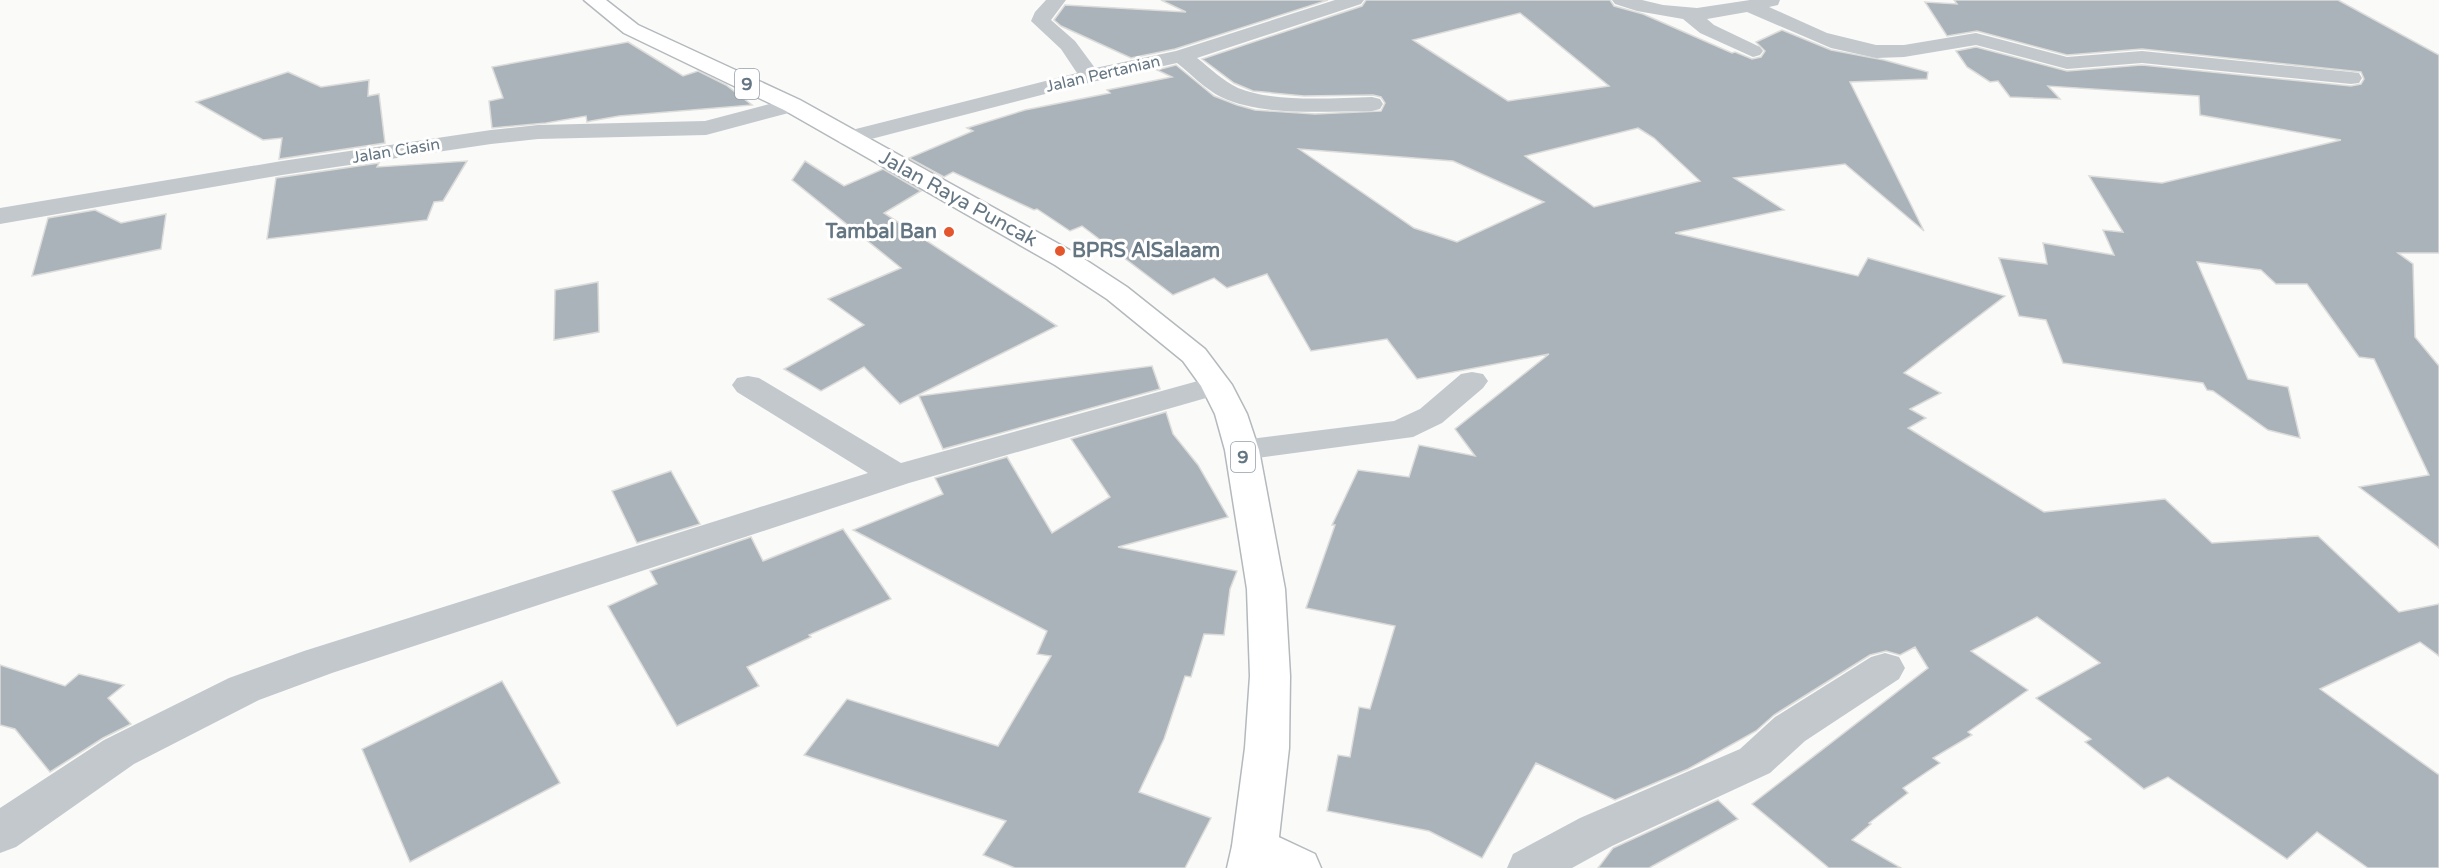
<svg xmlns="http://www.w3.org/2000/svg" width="2439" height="868" font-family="'Varela Round',sans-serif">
<rect width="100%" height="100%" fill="#fafaf8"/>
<g fill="#aab3b9" stroke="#dcdcda" stroke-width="1.5" fill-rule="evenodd">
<path d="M1161,0H1328L1175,49L1131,58L1061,26L1054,20L1065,5L1186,12Z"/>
<path d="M1366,0H1610L1614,6L1643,14L1732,53L1735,52L1752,59L1761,57L1765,51L1756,42L1782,30L1831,50L1884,60L1928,72L1927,79L1850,82L1924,231L1845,164L1734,178L1784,210L1675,233L1858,276L1868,258L2005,296L1904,373L1941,393L1910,409L1926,418L1908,428L2044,512L2165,499L2212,543L2318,536L2399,612L2439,604V656L2420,642L2320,689L2439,775V868H2368L2317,832L2287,859L2168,777L2144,789L2085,742L2091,739L2036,698L2100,663L2037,617L1971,651L2028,690L1968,732L1972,735L1933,758L1940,763L1903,788L1908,793L1869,823L1871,824L1852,840L1901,868H1829L1752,804L1928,668L1915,647L1900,655L1886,651L1870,655L1774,715L1756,731L1688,769L1615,800L1536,763L1482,858L1429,831L1327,811L1338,755L1350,757L1359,707L1370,709L1395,626L1306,608L1335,525H1332L1358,470L1409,477L1419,445L1475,456L1455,429L1549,354L1417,379L1387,339L1311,351L1267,274L1227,288L1214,278L1173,295L1082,226L1070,231L1037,209L1034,210L953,172L944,177L909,158L973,131L967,128L1025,110L1110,93L1107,90L1172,77L1157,70L1176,65L1214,96L1237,105L1255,110L1315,114L1381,111L1385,103L1381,97L1373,95L1304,96L1253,91L1234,83L1202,59L1362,6ZM1520,13L1609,86L1508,101L1413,40ZM1638,128L1654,138L1700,181L1594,207L1525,156ZM1299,149L1453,161L1544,202L1457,242L1414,228Z"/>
<path d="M1954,0H2338L2439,55V253H2398L2413,264L2415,337L2439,366V548L2359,487L2429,475L2374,359L2359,357L2307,284H2276L2261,270L2197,262L2248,379L2288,387L2300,438L2268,430L2213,391L2207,390L2203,383L2063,363L2046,320L2019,316L1999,258L2047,264L2043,243L2114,255L2103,230L2123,232L2089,176L2162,183L2341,140L2200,115L2199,96L2048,86L2060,99L2010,97L1998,81L1990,82L1967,67L1956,51L1976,47L2067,71L2142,65L2351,86L2361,84L2364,79L2361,72L2142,49L2067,55L1977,31L1947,36L1925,2L1957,4Z"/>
<path d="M628,42L683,76L698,71L726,85L752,105L619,116L591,121L587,122L586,116L546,123L492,128L489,101L503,98L492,67Z"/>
<path d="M288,72L321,87L369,80L368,96L379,94L385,143L279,159L282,138L263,140L196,102Z"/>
<path d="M467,161L443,201L434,202L427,220L267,239L276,178L379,163L377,167Z"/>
<path d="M805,161L844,186L883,169L921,191L884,213L1057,326L900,404L864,367L821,391L784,369L864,325L828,299L901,268L792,180Z"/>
<path d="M95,210L121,223L166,214L161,249L32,276L48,218Z"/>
<path d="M598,282L599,332L554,340L555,290Z"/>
<path d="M1152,366L1160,389L943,449L919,396Z"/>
<path d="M1166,412L1173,434L1198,465L1228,517L1118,547L1237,571L1230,589L1224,635L1204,634L1191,677L1185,676L1164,739L1139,792L1211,818L1185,868H1015L983,855L1006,821L804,755L847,699L998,746L1051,656L1037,654L1047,631L853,530L943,494L935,478L1007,457L1052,533L1110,497L1071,439Z"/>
<path d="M671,471L700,524L637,543L612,491Z"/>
<path d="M843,529L891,599L809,635L811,637L747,667L759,686L677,726L608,606L657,584L650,571L751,537L763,561Z"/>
<path d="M0,665L65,686L79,674L124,685L108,698L131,724L103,738L50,772L15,729L0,725Z"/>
<path d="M502,681L560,783L410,862L362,749Z"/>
<path d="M1718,800L1738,819L1649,868H1598L1613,848Z"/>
</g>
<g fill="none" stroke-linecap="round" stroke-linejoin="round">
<defs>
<path id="major" d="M1255,826L1315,854L1321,868H1254L1239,860L1232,846L1239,832Z"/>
<path id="highway" d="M584,0H606L638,25L800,100L1075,253L1127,287L1205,349L1232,385L1247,414L1259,450L1285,589L1290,676L1289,748L1278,846L1273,868H1227L1232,846L1245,748L1250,676L1247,589L1225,450L1215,414L1201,386L1183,361L1107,299L1055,265L784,110L624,33Z"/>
</defs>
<use href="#major" stroke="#b5babe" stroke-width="3"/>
<use href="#highway" stroke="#b4b9bd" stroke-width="3"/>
<g fill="#c3c8cc" fill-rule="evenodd">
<path d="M1046,0H1066L1051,20L1075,41L1095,68L1176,51L1335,0H1364L1361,4L1197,58C1210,68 1223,81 1238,88C1274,103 1333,98 1372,97L1380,99L1383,104L1380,109L1372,111C1326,111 1263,117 1221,97C1205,89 1191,74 1177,63L1092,82L848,145L840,143L836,138L840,133L1077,73L1061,49L1031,21L1035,12Z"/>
<path d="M1612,0H1642L1663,5L1697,8L1750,0H1780L1778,5L1769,7L1827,33L1876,45H1904L1976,33L2067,57L2142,51L2351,72L2359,73L2362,78L2359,83L2351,84L2142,63L2067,69L1976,45L1904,57L1876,58L1831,48L1747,12L1707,19L1714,25L1760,47L1763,51L1760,55L1753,57L1700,33L1683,19L1637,11L1615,4Z"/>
<path d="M792,98L800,100L803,105L800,110L706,135L538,139L491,144L282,175L0,224V208L282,161L491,130L538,125L705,121Z"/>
<path d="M1472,372L1483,374L1488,381L1483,388L1442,423L1413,437L1242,460L1230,457L1225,450L1230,443L1242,440L1394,421L1420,409L1461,374Z"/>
<path d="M748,376L759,378L901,463L1216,376L1227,378L1232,385L1227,392L909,483L332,673L259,700L134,764L16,847L0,853V808L104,740L229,678L304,651L868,473L737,392L732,385L737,378Z"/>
<path d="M1885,653L1899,657L1905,668L1899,679L1805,741L1770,773L1612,846L1572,868H1507L1513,854L1580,818L1740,749L1775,717L1871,657Z"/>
</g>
<use href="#major" fill="#fff" fill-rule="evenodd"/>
<use href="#highway" fill="#fff" fill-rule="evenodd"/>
</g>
<g fill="#e4572e" stroke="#fff" stroke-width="2">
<circle cx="949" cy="232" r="6"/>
<circle cx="1060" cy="251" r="6"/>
</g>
<g text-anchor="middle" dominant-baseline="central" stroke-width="6" stroke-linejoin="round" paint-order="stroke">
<g font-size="16" fill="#657683" stroke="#fff">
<text transform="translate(1103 74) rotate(-13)">Jalan Pertanian</text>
<text transform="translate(396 151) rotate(-9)">Jalan Ciasin</text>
</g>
<g fill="#fff" stroke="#939fa8" stroke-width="1.5">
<rect x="735" y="69" width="24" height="30" rx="4.5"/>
<rect x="1231" y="442" width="24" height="30" rx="4.5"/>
</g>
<g font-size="18" font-weight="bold" fill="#657683">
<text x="747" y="84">9</text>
<text x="1243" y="457">9</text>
</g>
<g font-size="20" fill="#657683" stroke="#fff">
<text transform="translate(958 199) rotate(29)">Jalan Raya Puncak</text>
</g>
<g font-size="20" font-weight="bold" fill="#657683" stroke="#fff" text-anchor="end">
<text x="937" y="232">Tambal Ban</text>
<text x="1072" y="251" text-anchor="start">BPRS AlSalaam</text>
</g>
</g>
</svg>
